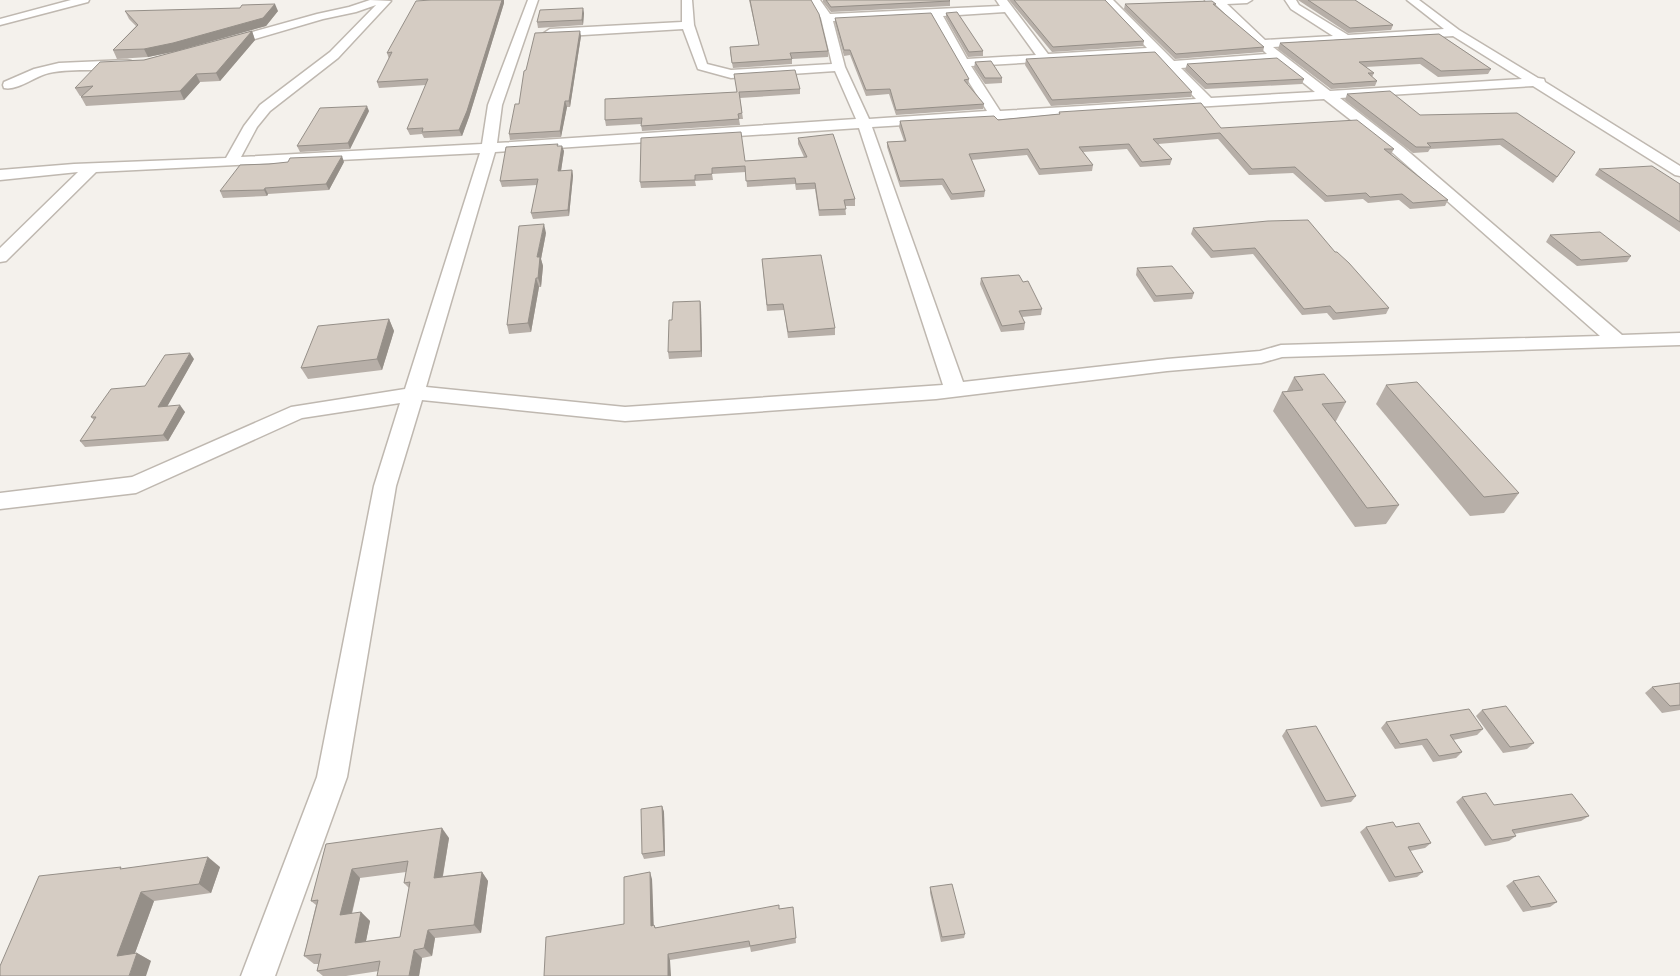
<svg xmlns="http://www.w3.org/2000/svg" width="1680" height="976" font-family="Raleway,sans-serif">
<rect width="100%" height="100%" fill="#f4f1ec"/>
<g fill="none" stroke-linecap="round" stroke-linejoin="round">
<defs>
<g id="minor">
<path d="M71,0H89L88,2L0,25V19Z"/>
<path d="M370,0L391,1L338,58L270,111L257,127L241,157L482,144L488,105L528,0H538L502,105L497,143L856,119L835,71L731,78L698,69L683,29L550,37L544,33L550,29L682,22V0H692L694,25L707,64L731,70L832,64L821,18L810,0H820L830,14L1000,6L996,0H1007L1048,54L1147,48L1102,0H1113L1174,61L1267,54L1215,4L1206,3L1205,0H1252L1247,3L1227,4L1265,40L1333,36L1291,9L1285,0H1296L1299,5L1348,35L1444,29L1407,0H1419L1459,30L1538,78L1544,79L1545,82L1680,166V176L1675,175L1533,86L1340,98L1403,147L1622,335L1680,333V345L1282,357L1261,363L1167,371L936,399L625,421L422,400L396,486L347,777L275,976H241L317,777L374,486L400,403L302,418L136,493L0,509V493L132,477L291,407L405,389L480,153L96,172L6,261L0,262V248L78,172L0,180V170L74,164L226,158L244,126L260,105L330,52L376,5L356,12L323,19L224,48L218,44L220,41L317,14L349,7ZM1005,12L1036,55L967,59L943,16ZM932,16L957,63L987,111L869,119L845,67L833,21ZM1453,36L1522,79L1330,91L1273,47ZM1154,55L1196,99L1000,111L971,66ZM1276,61L1315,92L1211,98L1181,68ZM1324,99L1393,153L1600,336L1281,345L1260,351L1167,359L963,382L872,127ZM859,128L943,385L625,407L426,387L495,152Z"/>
<path d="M127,60L131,61L133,64L131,67C105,73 76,67 49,73C35,76 18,91 4,88L3,85L4,82L34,69L59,63Z"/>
</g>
</defs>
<use href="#minor" stroke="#bfb8b0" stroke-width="3"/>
<use href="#minor" fill="#fff" fill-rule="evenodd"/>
</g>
<g fill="#b7afa8" fill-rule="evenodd">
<path d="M502,0H504V3L469,117L462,136L424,138L422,134L410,135L407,129L426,85L379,88L377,82L389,59L387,53Z"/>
<path d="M749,0H811L828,51V57L792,59V64L733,68L730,52L759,45Z"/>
<path d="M823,0H949L950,1V6L831,12L823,2Z"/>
<path d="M1009,0H1105L1144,41L1143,46L1052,52Z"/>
<path d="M1298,0H1355L1393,25L1391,30L1348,33Z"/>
<path d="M1125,4H1216L1215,6L1264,47L1263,52L1175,59L1124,9Z"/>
<path d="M125,11H278L266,26L177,51L148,57L117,59L113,50L136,26L129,19Z"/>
<path d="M584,13L583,25L538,28L537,22Z"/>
<path d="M946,13L983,51V56L968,57L946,18Z"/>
<path d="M835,18L969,79L968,85L984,104L983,109L896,115L889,94L866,96L850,55L844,56L835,23Z"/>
<path d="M252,31L255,40L220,81L200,82L184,100L86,106L81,97L82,96H80L75,88L144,60Z"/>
<path d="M1439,34L1491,69L1488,74L1438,77L1420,64L1365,67L1374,73L1372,77L1377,81L1375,86L1331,89L1278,49L1280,43Z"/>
<path d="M581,36L570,107H567L561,137L510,140L509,134L519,104L526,70Z"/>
<path d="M1026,59L1192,92L1191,97L1051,106L1025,65Z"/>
<path d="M975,62L1002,78V83L985,84L974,68Z"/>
<path d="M1187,64L1304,79L1302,84L1205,89L1185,70Z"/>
<path d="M800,89V94L740,98L743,119H739L740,125L642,131L641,124L606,126L605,120V99Z"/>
<path d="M1347,94L1420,115L1575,152L1553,183L1500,145L1430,149L1428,152L1413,153L1345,100Z"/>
<path d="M369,111L350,149L300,152L297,146Z"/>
<path d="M1059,112L1221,128L1394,149L1391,154L1448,200L1445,206L1410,209L1399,200L1368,203L1363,199L1325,202L1293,173L1249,175L1218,139L1158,144L1172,159L1170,165L1140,167L1127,149L1083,152L1093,165L1092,171L1039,175L1027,155L971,160L985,191L984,197L951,200L942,185L900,187L887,147V142L904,141L899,127L900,121L998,120L1059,114Z"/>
<path d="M798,138L855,199V206H845L846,215L819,216L815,189L796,190L795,184L747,187L746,172L712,174L713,180L695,181L696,186L641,188L640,182L745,161L804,157L798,144Z"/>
<path d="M558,146L564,151L561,171L572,170L573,176L569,216L533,219L531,213L537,185L502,187L500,181Z"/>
<path d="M344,162L329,190L268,194L267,196L223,198L220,191Z"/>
<path d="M1599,169L1680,184V232L1595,175Z"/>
<path d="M1193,228L1335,252L1389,308L1386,314L1333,320L1327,313L1302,315L1253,254L1211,258L1191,234Z"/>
<path d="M546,233L541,259L543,266L541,287H539L531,332L509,334L507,325Z"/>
<path d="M1550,235L1631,256L1627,262L1577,266L1546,242Z"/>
<path d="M762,259L835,328V335L788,338L784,310L767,311Z"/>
<path d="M1137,268L1194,293L1192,299L1154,302L1136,275Z"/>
<path d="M981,278L1023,282L1042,309L1041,315L1022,317L1025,323L1024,330L1001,332L980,284Z"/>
<path d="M700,301L701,307L702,357L669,359L668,352L672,320Z"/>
<path d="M389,319L394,331L382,370L308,379L301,368Z"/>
<path d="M194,359L167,406L185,412L168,441L85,447L80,441L94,420L91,417Z"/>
<path d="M1294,377L1346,402L1336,421H1335L1399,505L1386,524L1355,527L1273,411L1282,392L1287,391Z"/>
<path d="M1386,385L1519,493L1504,513L1470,516L1376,404Z"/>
<path d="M1680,683V710L1662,713L1645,693L1652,687Z"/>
<path d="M1482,710L1534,743L1527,749L1503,753L1476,716Z"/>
<path d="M1386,722L1483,729L1477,735L1453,740L1462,752L1456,758L1433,762L1422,745L1395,749L1381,728Z"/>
<path d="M1286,730L1356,796L1351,802L1321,807L1282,736Z"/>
<path d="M1462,797L1494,805L1589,816L1581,821L1514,834L1516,836L1509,841L1485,846L1456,802Z"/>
<path d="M662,806L664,812L665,856L644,859L642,854Z"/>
<path d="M1366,827H1396L1431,843L1425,848L1410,851L1423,872L1417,877L1389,882L1360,832Z"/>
<path d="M449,838L443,876L482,872L488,881L481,933L435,938L432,956L422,958L419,976H377L379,971L346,976H323L317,971L319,964H314L304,956L316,905L311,901L326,844ZM406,872L404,883L409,888L400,937L366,941L370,921L361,912L352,914L360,878Z"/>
<path d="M220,867L211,893L154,901L135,953H137L151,961L0,976L123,868Z"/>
<path d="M652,879L653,925H654L656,928L793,907L796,943L751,952L750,947L670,960L624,924Z"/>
<path d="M1513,881L1557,902L1550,907L1523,912L1506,886Z"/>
<path d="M930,887L965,934L964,938L941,942L930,893Z"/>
</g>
<g fill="#958f88">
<path d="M502,0H504V3L469,117L462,136L459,130Z"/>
<path d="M275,4L278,11L266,26L177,51L148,57L144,49Z"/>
<path d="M583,8L584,13L583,25L582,20Z"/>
<path d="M252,31L255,40L220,81L216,73Z"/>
<path d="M580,31L581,36L570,107L569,101Z"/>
<path d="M196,74L200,82L184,100L180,91Z"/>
<path d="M565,101L567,107L561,137L560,131Z"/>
<path d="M367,106L369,111L350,149L348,143Z"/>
<path d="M562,146L564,151L560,177L558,171Z"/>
<path d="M342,156L344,162L329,190L326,184Z"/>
<path d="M572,170L573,176L569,216L568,210Z"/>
<path d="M265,188L268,194L267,196L264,190Z"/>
<path d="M544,224L546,233L541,259L543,266L541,287L538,278L537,257Z"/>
<path d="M536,278L539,287L531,332L528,323Z"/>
<path d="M700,301L701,307L702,357L701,351Z"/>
<path d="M389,319L394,331L382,370L377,359Z"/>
<path d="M190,353L194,359L163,414L158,407Z"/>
<path d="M180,405L185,412L168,441L163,435Z"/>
<path d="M662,806L664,812L665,856L664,851Z"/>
<path d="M442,828L449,838L441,886L434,878Z"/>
<path d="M208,857L220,867L211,893L199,884Z"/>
<path d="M352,869L360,878L349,924L340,915Z"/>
<path d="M482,872L488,881L481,933L474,925Z"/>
<path d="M650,872L652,879L654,932L651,926Z"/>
<path d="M141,892L154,901L131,964L117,956Z"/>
<path d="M361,912L370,921L364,951L355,943Z"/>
<path d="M428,930L435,938L432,956L424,948Z"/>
<path d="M414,950L422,958L419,976H409Z"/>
<path d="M137,953L151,961L146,976H129Z"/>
<path d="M668,954L670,960L671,976H668Z"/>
</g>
<g fill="#d5ccc3" stroke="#958f88" fill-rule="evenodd">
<path d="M431,0H502L467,111L459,130L422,132L423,128L407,129L428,79L377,82L392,52L387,53L416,1Z"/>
<path d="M750,0H811L819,14L828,51L790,53L792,59L732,63L730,47L759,45Z"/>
<path d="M826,0H949L950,1L831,7Z"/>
<path d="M1014,0H1105L1144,41L1053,47Z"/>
<path d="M1308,0H1355L1393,25L1350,28Z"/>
<path d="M1212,1L1216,4H1213L1264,47L1176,54L1125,4Z"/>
<path d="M275,4L263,18L173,43L144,49L113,50L138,25L125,11L240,8L242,5Z"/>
<path d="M583,8L582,20L537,22L540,10Z"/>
<path d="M957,12L983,51L969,52L946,13Z"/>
<path d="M931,13L969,79L964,80L984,104L896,110L890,89L866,90L850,50H844L835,18Z"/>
<path d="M252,31L216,73L196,74L180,91L81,97L93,86L75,88L100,62L144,60Z"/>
<path d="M580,31L569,101H565L560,131L509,134L515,104H519L524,71L526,70L535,33Z"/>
<path d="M1439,34L1491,69L1441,71L1422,58L1359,62L1374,73H1368L1377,81L1333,84L1280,43Z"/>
<path d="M1155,52L1192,92L1052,100L1026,59Z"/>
<path d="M1277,58L1304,79L1207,84L1187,64Z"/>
<path d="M991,61L1002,78H985L975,62Z"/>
<path d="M795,70L800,89L739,92L742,113L738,114L739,119L641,126L642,118L605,120V99L737,92L734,74Z"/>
<path d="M1390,91L1420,115L1517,113L1575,152L1557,177L1503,139L1427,143L1431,147H1416L1347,94Z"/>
<path d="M1201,103L1221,128L1357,120L1394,149H1384L1448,200L1413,203L1402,194L1370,197L1366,193L1327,196L1295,167L1252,169L1220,133L1153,139L1172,159L1142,162L1129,144L1079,147L1093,165L1040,169L1028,149L969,154L985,191L952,194L943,179L900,181L887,142L906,141L900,121L994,116L998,120L1060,114L1059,112Z"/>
<path d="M367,106L348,143L297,146L320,108Z"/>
<path d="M741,132L745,161L807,157L798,138L833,134L855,199L844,200L846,209L819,210L815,183L796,184L795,178L746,181L745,166L712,168V174L695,175V180L640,182L641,138Z"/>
<path d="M558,144L557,146H562L558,171L572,170L568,210L531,213L538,179L500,181L506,147Z"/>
<path d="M342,156L326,184L265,188L264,190L220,191L240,165L269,164L288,162L290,158Z"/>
<path d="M1652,166L1680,184V222L1599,169Z"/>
<path d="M1308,220L1335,252H1337L1349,263L1389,308L1336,313L1330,306L1304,309L1255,248L1213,251L1193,228L1268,221Z"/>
<path d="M544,224L537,257H540L538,278H536L528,323L507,325L519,226Z"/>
<path d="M1600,232L1631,256L1581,260L1550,235Z"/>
<path d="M821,255L835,328L788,332L783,304L767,305L762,259Z"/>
<path d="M1172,266L1194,293L1156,296L1137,268Z"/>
<path d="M1019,275L1023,282L1028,281L1042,309L1019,311L1025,323L1002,326L981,278Z"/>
<path d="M700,301L701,351L668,352L669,320H672L673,302Z"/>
<path d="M389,319L377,359L301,368L318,326Z"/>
<path d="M190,353L158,407L180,405L163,435L80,441L96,417H91L111,389L145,386L165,355Z"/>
<path d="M1324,374L1346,402L1322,404L1399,505L1367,508L1282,392L1303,390L1294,377Z"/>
<path d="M1417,382L1519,493L1484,497L1386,385Z"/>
<path d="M1680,683V705L1670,706L1652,687Z"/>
<path d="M1506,706L1534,743L1510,747L1482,710Z"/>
<path d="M1469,709L1483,729L1450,735L1462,752L1439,756L1427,739L1400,744L1386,722Z"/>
<path d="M1316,726L1356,796L1326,801L1286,730Z"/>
<path d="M1486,793L1494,805L1572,794L1589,816L1512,830L1516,836L1492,840L1462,797Z"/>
<path d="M662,806L664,851L642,854L641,809Z"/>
<path d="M1393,822L1396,827L1419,823L1431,843L1408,847L1423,872L1395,877L1366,827Z"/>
<path d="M442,828L434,878L482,872L474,925L428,930L424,948L414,950L409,976H377L380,961L317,971L321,954L304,956L318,900L311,901L326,844ZM408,861L404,883L410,882L400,937L355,943L361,912L340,915L352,869Z"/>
<path d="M208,857L199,884L141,892L117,956L137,953L129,976H0V966L39,876L121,867L120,869Z"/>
<path d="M650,872L651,926L654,925L655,928L779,905V909L793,907L796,938L750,946L749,941L668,954V976H544L546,937L624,924V877Z"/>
<path d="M1539,876L1557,902L1531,907L1513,881Z"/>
<path d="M952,884L965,934L942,937L930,887Z"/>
</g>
</svg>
